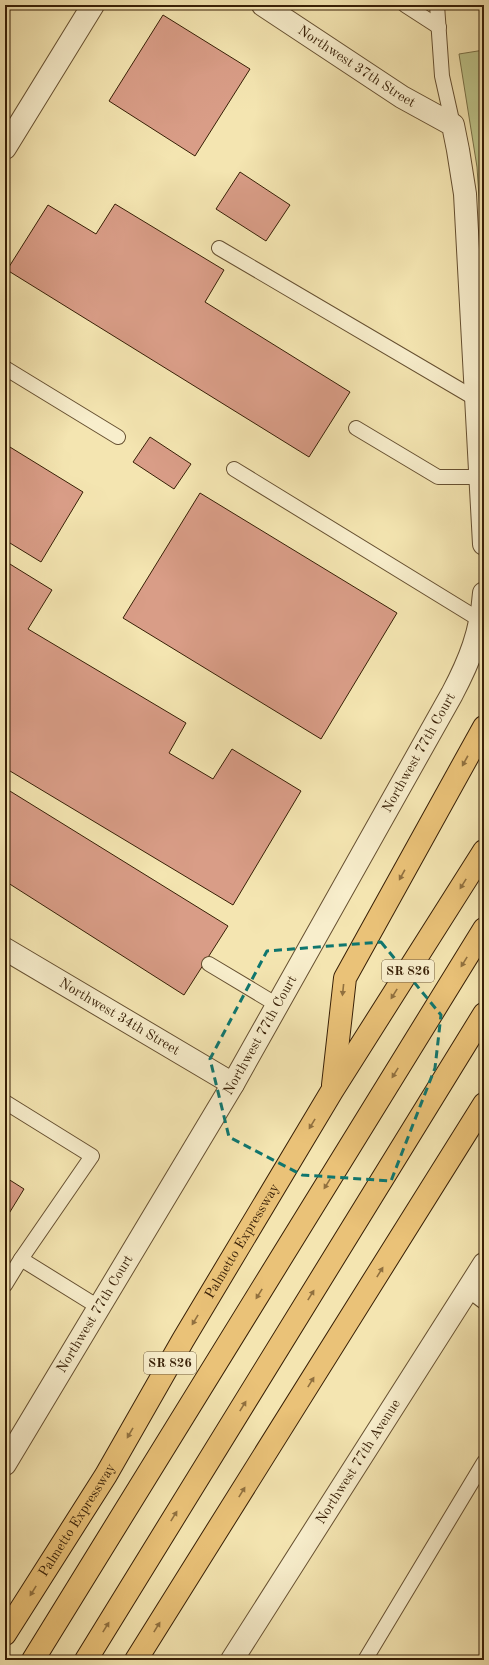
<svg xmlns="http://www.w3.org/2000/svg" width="489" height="1665" font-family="'Old Standard TT',serif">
<rect width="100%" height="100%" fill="#f4e5b1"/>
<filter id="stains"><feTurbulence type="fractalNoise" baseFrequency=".005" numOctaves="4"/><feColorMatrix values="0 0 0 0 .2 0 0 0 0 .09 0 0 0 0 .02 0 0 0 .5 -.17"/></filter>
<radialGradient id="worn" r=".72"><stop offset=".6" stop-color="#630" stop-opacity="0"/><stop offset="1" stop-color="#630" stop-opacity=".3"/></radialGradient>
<path fill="#bdc48a" stroke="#7a7248" d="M479,5H484V273L477,167L459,54L484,50Z"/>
<g fill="#d99d87" stroke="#371f06">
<path d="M163,15L250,69L195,156L109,101Z"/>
<path d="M240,172L290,205L266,241L216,209Z"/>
<path d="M115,204L224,270L205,302L350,392L309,457L7,270L48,205L96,234Z"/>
<path d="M150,437L191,464L174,489L133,462Z"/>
<path d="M5,444L83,492L41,562L5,540Z"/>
<path d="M200,493L397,613L321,739L123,618Z"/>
<path d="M5,561L52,590L28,629L186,723L169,753L213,779L232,749L301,791L233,905L5,768Z"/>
<path d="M5,788L228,926L184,995L5,881Z"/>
<path d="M5,1177L24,1189L5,1220Z"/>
</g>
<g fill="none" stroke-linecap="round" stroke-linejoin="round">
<defs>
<g id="service">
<path d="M405,5L439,27"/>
<path d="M437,5L442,76L453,125"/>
<path d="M219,248L476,399"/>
<path d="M5,368L118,437"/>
<path d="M356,428L438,477H481"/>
<path d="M234,469L480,620"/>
<path d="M209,964L279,1006"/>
<path d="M5,1102L92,1156L21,1259L100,1308"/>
<path d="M5,1285L21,1259"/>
<path d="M468,1290L484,1302"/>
<path d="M365,1660L484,1462"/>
</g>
<g id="minor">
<path id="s1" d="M263,5L402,97L453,125L458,150L465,194L484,544"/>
<path d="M5,148L93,5"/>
<path id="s2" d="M5,949L233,1084"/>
<path id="s3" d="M5,1464L233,1084L452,694C470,660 481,632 484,593"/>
<path id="s4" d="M232,1660L484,1264"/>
</g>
<g id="motorway">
<path d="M333,1085L345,978L484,727"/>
<path id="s5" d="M5,1634L106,1475L183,1340L332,1091L484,851"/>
<path d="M33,1660L484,929"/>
<path d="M86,1660L484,1014"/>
<path d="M136,1660L484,1104"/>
</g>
</defs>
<use href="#service" stroke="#665031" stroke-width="16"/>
<use href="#minor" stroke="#665031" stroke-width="24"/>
<use href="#motorway" stroke="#371f06" stroke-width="24"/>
<use href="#service" stroke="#f8eecc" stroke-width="14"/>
<use href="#minor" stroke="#f8eecc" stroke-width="22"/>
<use href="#motorway" stroke="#eac278" stroke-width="22"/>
</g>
<defs><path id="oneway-solid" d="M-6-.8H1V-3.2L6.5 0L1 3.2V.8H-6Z"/></defs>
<g fill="#90703f">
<use href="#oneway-solid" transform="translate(465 761) rotate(119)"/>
<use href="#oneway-solid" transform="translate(402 875) rotate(119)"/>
<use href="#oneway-solid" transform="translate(463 884) rotate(122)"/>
<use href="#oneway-solid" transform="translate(464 962) rotate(122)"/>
<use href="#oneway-solid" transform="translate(343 990) rotate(96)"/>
<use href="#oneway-solid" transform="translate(394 994) rotate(122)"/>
<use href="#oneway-solid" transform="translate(395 1073) rotate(122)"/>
<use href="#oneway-solid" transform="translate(312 1124) rotate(121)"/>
<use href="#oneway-solid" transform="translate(327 1184) rotate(122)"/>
<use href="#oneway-solid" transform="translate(380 1272) rotate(-58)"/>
<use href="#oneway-solid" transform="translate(259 1294) rotate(122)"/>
<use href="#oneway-solid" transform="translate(311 1295) rotate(-58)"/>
<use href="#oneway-solid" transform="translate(195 1320) rotate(121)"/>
<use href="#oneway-solid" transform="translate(311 1382) rotate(-58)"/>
<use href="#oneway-solid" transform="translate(243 1406) rotate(-58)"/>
<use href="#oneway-solid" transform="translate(130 1433) rotate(120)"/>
<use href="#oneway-solid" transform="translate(242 1492) rotate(-58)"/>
<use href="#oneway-solid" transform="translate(174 1516) rotate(-58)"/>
<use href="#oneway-solid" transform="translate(33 1591) rotate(122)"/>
<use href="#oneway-solid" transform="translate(106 1627) rotate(-58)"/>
<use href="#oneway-solid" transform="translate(157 1627) rotate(-58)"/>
</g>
<path fill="none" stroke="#0f766e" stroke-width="3" stroke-dasharray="8 5" stroke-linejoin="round" d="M381,942L441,1015L435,1068L391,1181L302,1175L229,1137L210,1059L267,951Z"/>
<g text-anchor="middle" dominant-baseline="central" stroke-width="3.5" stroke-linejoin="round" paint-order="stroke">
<g fill="#f8eecc" stroke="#715d41" stroke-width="1">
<rect x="382" y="960" width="52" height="22" rx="3"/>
<rect x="144" y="1352" width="52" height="22" rx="3"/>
</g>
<g font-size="13" font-weight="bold" fill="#371f06">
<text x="408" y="971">SR 826</text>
<text x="170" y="1363">SR 826</text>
</g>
<g font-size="14" fill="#371f06" stroke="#f8eecc">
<text stroke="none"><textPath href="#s1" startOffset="112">Northwest 37th Street</textPath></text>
<text stroke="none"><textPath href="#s3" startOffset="823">Northwest 77th Court</textPath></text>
<text stroke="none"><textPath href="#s2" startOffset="133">Northwest 34th Street</textPath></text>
<text stroke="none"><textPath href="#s3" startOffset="499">Northwest 77th Court</textPath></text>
<text stroke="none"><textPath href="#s5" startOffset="459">Palmetto Expressway</textPath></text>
<text stroke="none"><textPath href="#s3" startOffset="175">Northwest 77th Court</textPath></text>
<text stroke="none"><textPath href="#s4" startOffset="235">Northwest 77th Avenue</textPath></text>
<text stroke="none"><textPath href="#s5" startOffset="135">Palmetto Expressway</textPath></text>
</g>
</g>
<rect width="489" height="1665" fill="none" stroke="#f4e5b1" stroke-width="20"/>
<rect x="6" y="6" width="477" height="1653" fill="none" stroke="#371f06" stroke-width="2"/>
<rect x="10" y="10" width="469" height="1645" fill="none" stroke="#371f06"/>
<rect width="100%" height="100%" filter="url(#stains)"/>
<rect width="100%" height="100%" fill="url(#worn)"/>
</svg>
